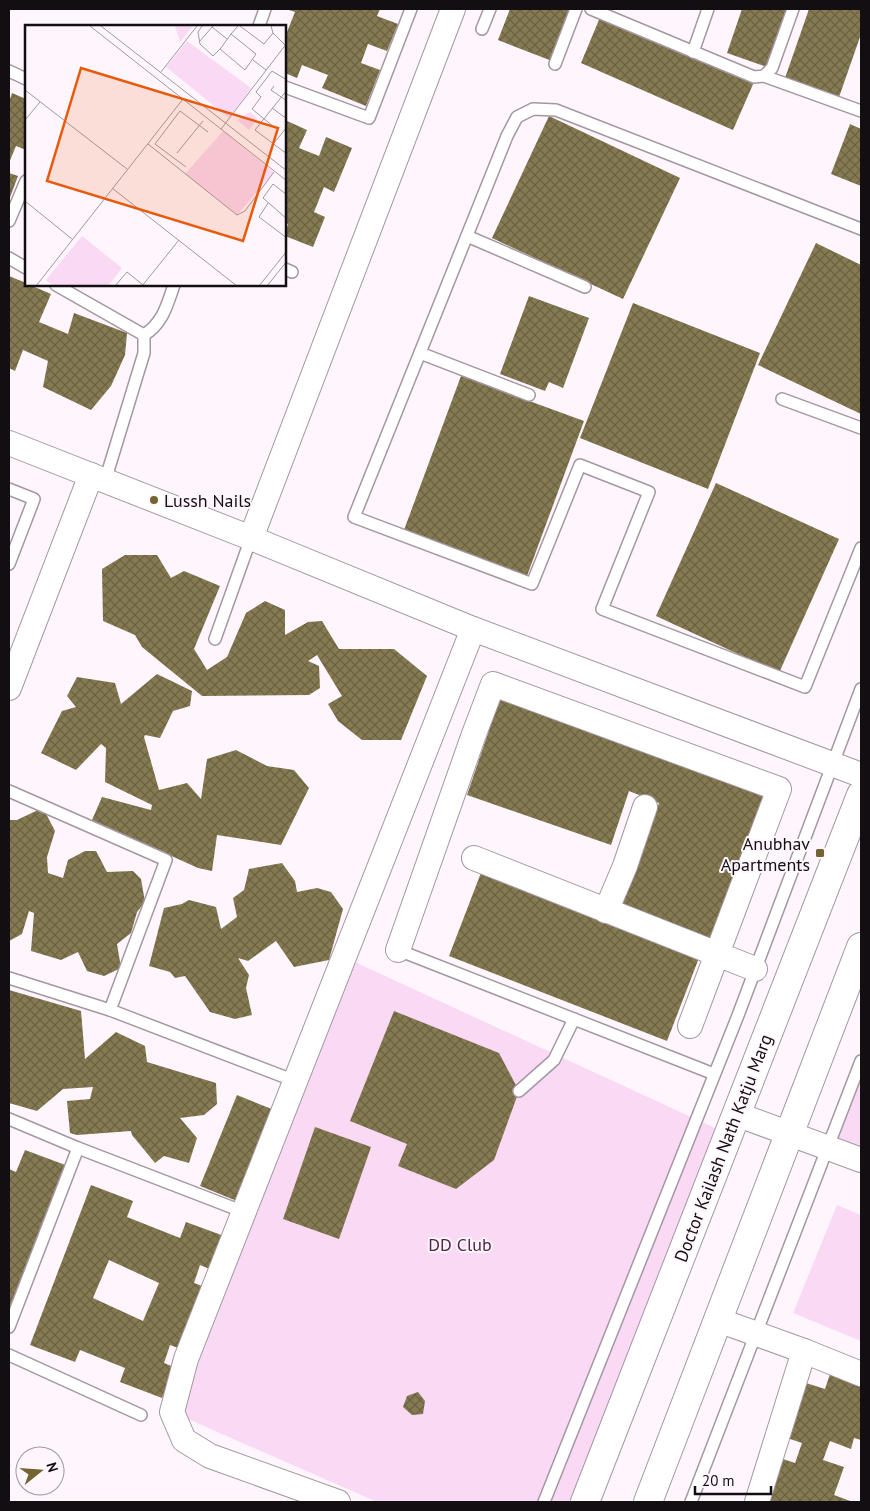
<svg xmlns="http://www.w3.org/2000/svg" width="870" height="1511" font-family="'PT Sans',sans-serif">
<defs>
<pattern id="building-cross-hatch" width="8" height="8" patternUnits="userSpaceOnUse" patternTransform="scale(1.25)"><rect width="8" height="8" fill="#857a52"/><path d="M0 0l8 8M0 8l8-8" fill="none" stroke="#6b6243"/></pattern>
</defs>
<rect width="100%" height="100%" fill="#fef6fc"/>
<g fill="#f9d9f4">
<path d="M344,957L728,1134L585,1502H377L172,1412Z"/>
<path d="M861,1073V1155L832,1145Z"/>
<path d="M837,1205L861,1215V1341L793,1313Z"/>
</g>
<g fill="url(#building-cross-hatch)" fill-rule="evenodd">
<path d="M286,9H380L377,16L398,24L387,51L368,44L361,63L380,70L366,106L322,88L328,75L302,65L297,78L285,73V37L295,12Z"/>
<path d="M510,9H572L552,61L498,40Z"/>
<path d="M742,9H787L767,67L727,53Z"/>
<path d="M809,9H861V34L838,100L784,81Z"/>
<path d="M601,15L754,82L733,130L581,63Z"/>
<path d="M12,93L26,99V150L16,146L9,163V102Z"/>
<path d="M549,116L680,178L623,299L492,238Z"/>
<path d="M285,120L307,130L299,148L319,156L326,137L352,148L334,192L324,187L314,212L325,217L313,247L285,236L288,224L285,223Z"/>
<path d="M850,124L861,129V186L831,174Z"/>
<path d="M9,173L18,176L9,200Z"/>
<path d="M816,243L861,265V414L758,365Z"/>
<path d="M9,276L26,283V285H30L51,294L39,322L68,334L74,313L127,333L125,355L111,386L91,410L43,387L48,361L23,350L15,371L9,368Z"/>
<path d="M529,296L589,318L563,388L549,382L545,391L500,374Z"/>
<path d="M633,303L760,353L708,489L580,438Z"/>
<path d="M461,376L584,421L527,576L404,530Z"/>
<path d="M716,483L839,539L779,673L656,616Z"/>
<path d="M125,555H157L171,578L184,571L220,586L194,649L207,670L227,657L246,613L265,601L285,610V635L308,622L322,621L339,649H394L427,676L401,740H362L338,721L328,704L342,696L317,655L308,661L319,666L320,688L309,695L202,696L142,647L135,635L103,621L102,569Z"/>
<path d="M157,674L192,691L190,706L173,711L160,738L145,735L144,737L159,790L187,783L201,799L207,759L236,750L267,766L294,770L309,788L281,845L217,835L212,871L198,868L92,820L102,797L151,810L152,805L105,782L106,748L101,744L76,770L41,753L62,711L76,707L67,696L77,677L115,683L121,704Z"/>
<path d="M500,698L765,790L712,944L620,908L659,803L629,791L611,845L467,795Z"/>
<path d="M38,810H44L55,831L47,857L48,873L63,878L68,860L85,851H96L107,872L133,871L141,879L145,902L137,912L131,933L117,944L121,968L104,976L87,971L78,952L61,960L31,951L34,913L29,911L22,934L9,941V820H17Z"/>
<path d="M282,863L295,881L297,892L317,888L331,892L343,909L329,960L294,967L276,941L248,961L238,958L249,975L246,988L252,1015L235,1019L210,1012L185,976L175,978L170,972L149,966L164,908L182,904L189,900L216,907L221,929L237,917L233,898L244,890L249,869Z"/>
<path d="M484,865L702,950L667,1041L449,956Z"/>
<path d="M9,990L81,1011L85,1059L116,1032L145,1046L147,1062L216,1083L217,1104L204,1115L180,1118L197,1138L189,1163L164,1156L155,1163L132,1135L131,1131L77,1135L70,1133L67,1101L90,1099L93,1087L63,1089L37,1111L9,1103Z"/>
<path d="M394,1011L499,1053L519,1091L494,1160L456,1189L398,1166L407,1144L350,1121Z"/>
<path d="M237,1095L274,1110L237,1201L200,1186Z"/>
<path d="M315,1127L371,1147L339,1239L283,1219Z"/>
<path d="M25,1150L68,1166L9,1319V1169L16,1172Z"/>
<path d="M91,1185L133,1201L127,1217L180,1238L186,1222L224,1236L212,1270L200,1265L194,1283L205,1287L181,1349L170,1345L164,1363L174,1367L162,1398L120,1382L125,1368L80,1350L75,1362L30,1345ZM109,1260L159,1283L143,1321L93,1298Z"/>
<path d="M830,1374L861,1386V1440L854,1438L851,1449L830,1441L823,1460L844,1467L834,1495L853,1502H764L780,1458L795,1463L802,1443L787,1438L806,1383L825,1389Z"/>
<path d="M418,1392L425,1401L423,1414L412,1415L403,1407L407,1396Z"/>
</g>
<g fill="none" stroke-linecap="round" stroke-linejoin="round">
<defs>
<g id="service">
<path d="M591,9L754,77L764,76L772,68L793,9"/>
<path d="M259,26L265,9"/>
<path d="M482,29L490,9"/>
<path d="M693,52L708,9"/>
<path d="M555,64L576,9"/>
<path d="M9,71L26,79"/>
<path d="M764,76L861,111"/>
<path d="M285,87L369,118L411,9"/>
<path d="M9,221L26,181"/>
<path d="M861,229L556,110L533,109L517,117L507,136L354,517L532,584L580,465L649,492L602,609L805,687L861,548"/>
<path d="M467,236L585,287"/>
<path d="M9,258L26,268"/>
<path d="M285,269L292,272"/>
<path d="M56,285L144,335"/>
<path d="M144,335C163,323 167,305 174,285"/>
<path d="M420,353L529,395"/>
<path d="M782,399L861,428"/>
<path d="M105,481L144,353V335"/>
<path d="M9,489L34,499L9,564"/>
<path d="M215,639L251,538"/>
<path d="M9,791L166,860L110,1010"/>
<path d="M398,950L714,1074"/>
<path d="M9,978L110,1010L295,1081"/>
<path d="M519,1091L554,1060L574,1019"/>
<path d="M9,1119L78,1148L244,1212"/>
<path d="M9,1327L78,1148"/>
<path d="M9,1355L141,1415"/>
<path d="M544,1502L737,1018L861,689"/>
<path d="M691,1502L861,1061"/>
</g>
<g id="minor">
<path d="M9,443L251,538L473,629L861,775"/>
<path d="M251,538L453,9"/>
<path d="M9,688L91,475"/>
<path d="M474,858L755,969"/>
<path d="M606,911L625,866L645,807"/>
<path d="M398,950L474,734L493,684L779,789L690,1026"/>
<path d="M736,1114L861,1160"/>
<path d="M718,1320L804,1351"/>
<path d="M338,1502L210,1456L184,1440L172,1412L186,1359L473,629"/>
<path d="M757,1502L804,1351L861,1374"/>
</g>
<g id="primary">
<path d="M585,1502L861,795"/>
<path d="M648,1502L861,947"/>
</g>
</defs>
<use href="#service" stroke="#a497a1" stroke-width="14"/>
<use href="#minor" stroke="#a497a1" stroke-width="26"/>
<use href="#primary" stroke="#a497a1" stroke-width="30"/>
<use href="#service" stroke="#fff" stroke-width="11"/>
<use href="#minor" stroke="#fff" stroke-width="24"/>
<use href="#primary" stroke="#fff" stroke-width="28"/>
</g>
<g fill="#736532" stroke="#fef6fc" stroke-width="2">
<circle cx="154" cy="500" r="5"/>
<rect x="815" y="848" width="10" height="10" rx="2.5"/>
</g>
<g text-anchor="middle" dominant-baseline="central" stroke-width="4" stroke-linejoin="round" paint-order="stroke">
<g font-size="18" fill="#120e12" stroke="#fef6fc" text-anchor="start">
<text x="164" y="500">Lussh Nails</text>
<text x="810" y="843" text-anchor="end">Anubhav<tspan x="810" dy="21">Apartments</tspan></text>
</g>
<g font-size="18" fill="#120e12" stroke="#fef6fc">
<text transform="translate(723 1148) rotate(-69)">Doctor Kailash Nath Katju Marg</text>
</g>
<g font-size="18" fill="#51244b" stroke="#fef6fc">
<text x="460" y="1244">DD Club</text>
</g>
</g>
<g transform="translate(25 25)">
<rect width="261" height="261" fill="#fef6fc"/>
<path d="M57,211L97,243L83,261H28L21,255Z" fill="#f9d9f4"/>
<path d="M150,1H168L155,17ZM162,16L226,63L204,93L141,42ZM225,87L233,94L224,105L212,95ZM198,106L249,147L212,190L160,149Z" fill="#f9d9f4"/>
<path fill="none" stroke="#a0999e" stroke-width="1" d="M65,1L262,156M76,1L262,146M177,1L173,7L175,19L188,31L195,24M215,1L239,19L248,8M246,1L248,8L260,20M187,2L202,14M206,9L231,29L220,45L195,24L196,23L206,9L213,1M174,17L188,1M228,35L241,45M136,47L172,1M249,61L246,65L262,76M0,65L102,144M262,65L230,105L262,129M247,83L262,94M0,95L15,77M249,102L227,84L236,72L231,67L247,46L262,55M196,104L262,18M249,118L262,102M123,119L212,190L220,186L249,147M152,128L178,96M161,142L130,119L155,86L183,107M87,163L212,261M262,170L248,159L238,173L262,194M0,176L47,214M243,178L234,192L262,213M11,261L158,74M90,261L102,247L118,260M117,261L154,215M234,261L262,226M242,261L262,236"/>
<path fill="#e8590c" fill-opacity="0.15" stroke="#e8590c" stroke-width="2.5" d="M56,43L253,103L218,216L22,156Z"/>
<rect width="261" height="261" fill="none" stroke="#120e12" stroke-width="2.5"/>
</g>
<rect width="870" height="1511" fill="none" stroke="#120e12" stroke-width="20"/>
<g transform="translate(40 1471) rotate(73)"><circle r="24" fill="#fef6fc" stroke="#a0999e"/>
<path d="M0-4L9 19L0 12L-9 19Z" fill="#736532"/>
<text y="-8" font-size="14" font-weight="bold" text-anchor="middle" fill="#120e12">N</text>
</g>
<path d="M695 1486v8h76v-8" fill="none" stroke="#120e12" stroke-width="2.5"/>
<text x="702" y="1486" font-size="15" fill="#120e12" stroke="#fef6fc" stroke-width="4" paint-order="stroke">20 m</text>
</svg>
